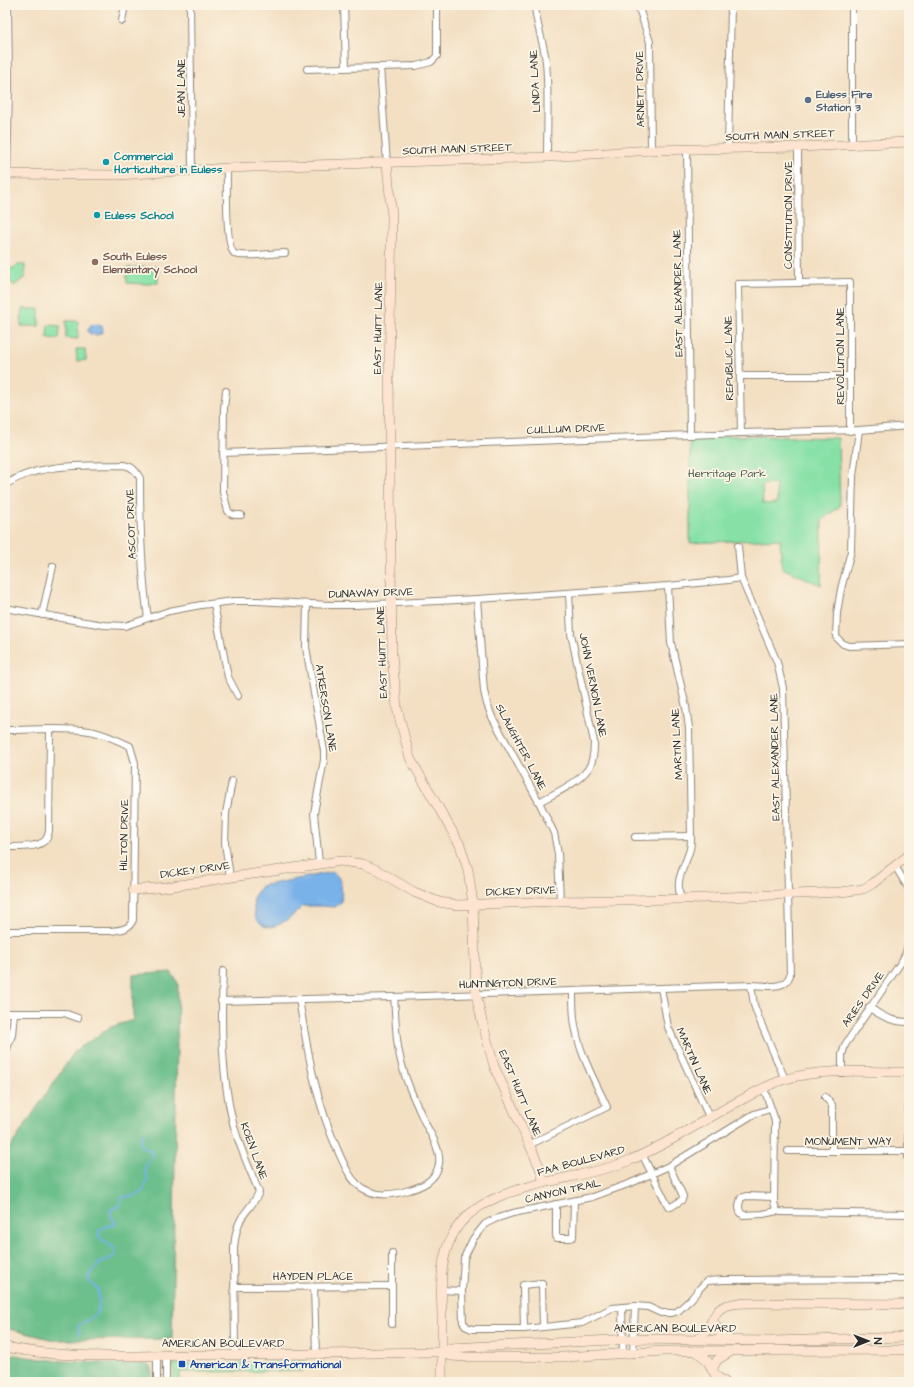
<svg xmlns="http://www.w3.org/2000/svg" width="914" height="1387" font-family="'Architects Daughter',sans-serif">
<rect width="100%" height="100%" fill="#fcf5e5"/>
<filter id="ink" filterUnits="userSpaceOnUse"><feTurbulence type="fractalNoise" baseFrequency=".025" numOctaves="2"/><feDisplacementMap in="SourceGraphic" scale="8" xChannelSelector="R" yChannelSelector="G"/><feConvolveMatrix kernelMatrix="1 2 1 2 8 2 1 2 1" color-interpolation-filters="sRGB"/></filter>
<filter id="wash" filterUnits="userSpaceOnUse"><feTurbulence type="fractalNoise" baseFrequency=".012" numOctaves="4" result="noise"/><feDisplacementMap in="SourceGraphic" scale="16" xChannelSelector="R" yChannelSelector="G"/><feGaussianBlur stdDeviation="0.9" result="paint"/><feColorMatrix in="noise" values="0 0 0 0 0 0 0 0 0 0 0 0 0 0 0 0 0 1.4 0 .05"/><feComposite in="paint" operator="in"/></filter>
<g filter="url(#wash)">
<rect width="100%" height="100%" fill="#f3dfc2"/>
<g fill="#87e1a7" stroke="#598669" fill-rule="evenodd">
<path d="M18,265H25V277L15,285H13L9,279V270Z"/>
<path d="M137,267H158V283L148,284L127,283L126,268Z"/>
<path d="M22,309H39V326H21Z"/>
<path d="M66,321H78V339L66,338Z"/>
<path d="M48,325L60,326L59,339L47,338Z"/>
<path d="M76,349H85L86,360L77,361Z"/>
<path d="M690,435L838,438L840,506L822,520L821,585L782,568L780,539L690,543ZM776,484L777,503L763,504L762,485Z"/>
<path d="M302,1361L306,1362L308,1366H303V1371L180,1372V1382H174V1370L173,1369L172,1365L177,1364L248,1363Z"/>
</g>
<g fill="#6dbf8c" stroke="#4c755c">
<path d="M171,972L178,983L172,1339L54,1340L5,1328V1155L75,1051L111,1027L133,1020V975Z"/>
<path d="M5,1353C52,1363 99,1363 146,1364L149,1365L152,1369H149V1371H152V1382H5Z"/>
</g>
<g fill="#79b2e9" stroke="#526e8a">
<path d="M96,324L102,326L103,332C98,336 93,336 88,332V330L92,325Z"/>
<path d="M333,872C343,879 342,891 341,902L334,907L321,906H303C295,914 277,931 264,926C261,924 257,920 255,917L253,898L261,886Z"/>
</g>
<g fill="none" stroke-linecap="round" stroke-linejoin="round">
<g stroke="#79b2e9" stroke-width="2">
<path d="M79,1334V1326C83,1322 88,1321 93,1317C101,1311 99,1298 98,1289L89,1281L88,1277L99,1264L115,1256L116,1253L114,1248L99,1237V1231L108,1225L113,1226L115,1224L116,1222L112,1219L110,1210L118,1206L123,1197C142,1195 141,1196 148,1179C141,1161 149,1168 152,1154L150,1150L143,1147L140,1142L142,1137V1133"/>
<path d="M66,1382L67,1376"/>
</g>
</g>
</g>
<g filter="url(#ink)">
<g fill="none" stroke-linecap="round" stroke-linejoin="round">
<defs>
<g id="street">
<path d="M190,5L192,170"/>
<path d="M344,5L346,68"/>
<path d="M535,5C536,26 544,42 546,62C549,94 547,126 547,157"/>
<path d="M638,5L650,42L651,150"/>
<path d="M852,5V145"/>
<path d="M122,21L125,5"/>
<path d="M380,67L387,164"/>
<path d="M307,69L416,66L431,62L437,56V5"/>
<path d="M798,147L799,283"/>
<path d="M728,148L731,5"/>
<path d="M687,150L690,435"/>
<path d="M227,168C227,181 225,249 235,254C244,258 274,253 285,253"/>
<path d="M7,174L9,86L8,5"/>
<path d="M740,376H850"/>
<path d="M226,391L224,408L223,492L228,511C231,516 236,515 241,515"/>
<path d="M859,430L853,476L851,551L841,589L837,613L836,637L843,644L849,646L909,644"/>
<path d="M741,433L738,284L850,282V431"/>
<path d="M223,453L741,433L859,430L909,426"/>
<path d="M5,485C39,462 85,466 124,465C133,467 135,470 140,478C140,525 141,571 148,618"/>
<path d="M668,586L671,643L686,707L689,728L691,836C691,840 691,845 690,849C685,868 674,878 681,899"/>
<path d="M477,599L484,691L487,704L492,717L539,802L554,833L558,854L560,901"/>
<path d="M214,604L228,677L238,696"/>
<path d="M307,604L306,647L324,751V760L314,813L319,863"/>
<path d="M5,608L79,621L104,625L125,626L169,611L201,605L234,601H257L330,605H357L477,599L668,586L728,580L741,578"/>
<path d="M42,615L53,566"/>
<path d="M5,730C33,730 62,727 89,731C103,733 117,740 130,746L135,763L133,920C129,930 120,930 110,931H5"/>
<path d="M539,802C555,793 577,784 588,769C594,761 594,750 594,742L571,634L569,593"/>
<path d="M635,837L691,836"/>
<path d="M5,847C15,847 35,848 43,842C47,840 48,836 49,831L50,730"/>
<path d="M895,866L909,889"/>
<path d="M230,877L225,843L226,813L232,781"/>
<path d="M223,971C221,1022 221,1074 233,1123C239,1146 250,1170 259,1192C254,1204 247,1209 241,1219C236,1228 235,1238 234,1248L235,1355"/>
<path d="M751,985L754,1005L759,1019L785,1079"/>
<path d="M661,988L668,1027L709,1117"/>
<path d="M299,999C308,1053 315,1100 338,1151C344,1164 350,1180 362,1188C377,1197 391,1195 406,1191C421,1187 436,1181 439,1164C441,1151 432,1136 426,1125C416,1103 405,1081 400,1057C395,1038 396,1017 394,997"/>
<path d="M221,1001L394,997L751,985C764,985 785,991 790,975L783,688L777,662L741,578L738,546"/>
<path d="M869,1007C882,1017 893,1022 909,1022"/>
<path d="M5,1013H64L78,1018"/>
<path d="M5,1054L12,1035L14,1013"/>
<path d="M842,1073V1055L845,1045L902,961L906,953L909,939"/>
<path d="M764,1088C767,1099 773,1111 775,1122L774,1203L777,1211L780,1212L909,1214"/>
<path d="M825,1097L832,1105V1150"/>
<path d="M770,1109L754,1114L669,1166L631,1183L592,1197L513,1213L495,1219L485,1224L473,1239L464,1258L462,1291L463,1322L467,1327L472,1329H524L582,1323L612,1308L635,1306L648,1307L661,1313H672L678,1311L691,1299L700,1288L707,1281L724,1280L909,1279"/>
<path d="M529,1145L607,1107C594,1079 577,1050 574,1018C573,1009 573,1000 573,991"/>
<path d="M788,1151H908"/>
<path d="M642,1154L668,1206L671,1207L682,1200L683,1196L669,1166"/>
<path d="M908,1158L909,1072"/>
<path d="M774,1197L746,1196L741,1198C739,1204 737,1210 743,1215L763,1214L777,1211"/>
<path d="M556,1204V1236L557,1238H571L573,1237L574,1201"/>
<path d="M392,1253V1324"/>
<path d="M234,1287L391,1286"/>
<path d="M314,1287L316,1354"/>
<path d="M441,1290L462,1291"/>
<path d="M622,1307L623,1354"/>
<path d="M524,1329L523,1285L542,1283L543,1327"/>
<path d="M633,1354L635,1306"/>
<path d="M157,1356V1382"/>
<path d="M166,1356V1382"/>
</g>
<g id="secondary">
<path d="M387,164L392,216L389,381L392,655L397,708L410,758L460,845L468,870L473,904L476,994L482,1021L494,1066L540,1168L544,1183"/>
<path d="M5,174L118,175L227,168L547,157L651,150L798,147L909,142"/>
<path d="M133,890L166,887L340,861L363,864L375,869L414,892L439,902L457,905L560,901L681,899L841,892L863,889L872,884L909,855"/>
<path d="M713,1321L720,1333L730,1340"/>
<path d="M697,1339C712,1330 708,1324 717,1312C724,1302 744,1303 755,1303L909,1304"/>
<path d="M5,1347C64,1359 126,1356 186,1355C267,1355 348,1354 428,1352H442L451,1356L465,1357H564L664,1351L909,1350"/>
<path d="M696,1351L707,1360L716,1376L725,1382"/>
<path d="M442,1352L451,1348L633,1339L773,1341L909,1337"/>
<path d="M712,1370L717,1360L732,1351"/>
<path d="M442,1382C442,1359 442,1337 442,1314C441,1284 439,1255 456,1229C488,1181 578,1182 628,1161C669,1144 706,1118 745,1098C758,1091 771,1083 786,1079C824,1068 870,1072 909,1072"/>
</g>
</defs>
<use href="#street" stroke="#8f8576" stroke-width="8"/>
<use href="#secondary" stroke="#8f8576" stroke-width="10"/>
<use href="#street" stroke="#fff" stroke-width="6"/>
<use href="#secondary" stroke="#fde4d0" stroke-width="9"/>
</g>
</g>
<circle fill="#5c6f8a" stroke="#fcf5e5" stroke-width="1.5" cx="808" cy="100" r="4"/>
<g fill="#0f9aa8" stroke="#fcf5e5" stroke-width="1.5">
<circle cx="106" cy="162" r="4"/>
<circle cx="97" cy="215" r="4"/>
</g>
<circle fill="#8d6e63" stroke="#fcf5e5" stroke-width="1.5" cx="95" cy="262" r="4"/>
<rect fill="#1a4fb4" stroke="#fcf5e5" stroke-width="1.5" x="178" y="1360" width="8" height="8" rx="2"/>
<g text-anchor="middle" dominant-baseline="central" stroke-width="3.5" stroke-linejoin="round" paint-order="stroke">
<g font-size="11" fill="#2b2b2b" stroke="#fcf5e5">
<text transform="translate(535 81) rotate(-93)">LINDA LANE</text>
<text transform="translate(181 88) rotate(-90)">JEAN LANE</text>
<text transform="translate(640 89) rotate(-91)">ARNETT DRIVE</text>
<text transform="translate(780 135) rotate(-2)">SOUTH MAIN STREET</text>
<text transform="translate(457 149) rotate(-2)">SOUTH MAIN STREET</text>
<text transform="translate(788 215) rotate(-90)">CONSTITUTION DRIVE</text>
<text transform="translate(678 293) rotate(-91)">EAST ALEXANDER LANE</text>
<text transform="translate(378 328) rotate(-89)">EAST HUITT LANE</text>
<text transform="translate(840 356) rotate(-90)">REVOLUTION LANE</text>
<text transform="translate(729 358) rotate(-91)">REPUBLIC LANE</text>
<text transform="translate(566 429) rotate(-2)">CULLUM DRIVE</text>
<text transform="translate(131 524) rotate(-92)">ASCOT DRIVE</text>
<text transform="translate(371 593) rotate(-2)">DUNAWAY DRIVE</text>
<text transform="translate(382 652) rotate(-92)">EAST HUITT LANE</text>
<text transform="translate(593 685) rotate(79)">JOHN VERNON LANE</text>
<text transform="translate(326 708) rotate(81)">ATKERSON LANE</text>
<text transform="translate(677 744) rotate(-93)">MARTIN LANE</text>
<text transform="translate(521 747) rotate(62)">SLAUGHTER LANE</text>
<text transform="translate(775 757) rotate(-91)">EAST ALEXANDER LANE</text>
<text transform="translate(124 835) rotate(-89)">HILTON DRIVE</text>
<text transform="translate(195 870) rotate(-8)">DICKEY DRIVE</text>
<text transform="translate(521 891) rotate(-2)">DICKEY DRIVE</text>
<text transform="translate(508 983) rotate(-2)">HUNTINGTON DRIVE</text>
<text transform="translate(863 999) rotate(-55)">ARIES DRIVE</text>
<text transform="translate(694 1061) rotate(66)">MARTIN LANE</text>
<text transform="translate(520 1093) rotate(67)">EAST HUITT LANE</text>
<text x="848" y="1141">MONUMENT WAY</text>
<text transform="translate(254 1151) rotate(70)">KOEN LANE</text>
<text transform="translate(581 1161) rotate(-15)">FAA BOULEVARD</text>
<text transform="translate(563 1191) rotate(-13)">CANYON TRAIL</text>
<text x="313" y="1276">HAYDEN PLACE</text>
<text x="675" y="1328">AMERICAN BOULEVARD</text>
<text x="223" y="1343">AMERICAN BOULEVARD</text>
</g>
<g font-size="11" font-weight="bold" fill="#4e5e75" stroke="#fcf5e5" text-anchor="start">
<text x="816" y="94">Euless Fire<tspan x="816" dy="13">Station 3</tspan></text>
</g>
<g font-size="11" font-weight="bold" fill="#0d838f" stroke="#fcf5e5" text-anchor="start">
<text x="114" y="156">Commercial<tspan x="114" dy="13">Horticulture in Euless</tspan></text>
<text x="105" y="215">Euless School</text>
</g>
<g font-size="11" font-weight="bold" fill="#785e54" stroke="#fcf5e5" text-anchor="start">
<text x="103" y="256">South Euless<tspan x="103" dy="13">Elementary School</tspan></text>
</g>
<g font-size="11" fill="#42584a" stroke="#fcf5e5">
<text x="727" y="473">Herritage Park</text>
</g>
<g font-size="11" font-weight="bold" fill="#164399" stroke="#fcf5e5" text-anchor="start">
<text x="190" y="1364">American &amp; Transformational</text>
</g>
</g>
<rect width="914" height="1387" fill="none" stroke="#fcf5e5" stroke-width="20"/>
<g transform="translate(868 1341) rotate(90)" stroke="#fcf5e5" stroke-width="3" paint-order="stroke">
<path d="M0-3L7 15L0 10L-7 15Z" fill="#2b2b2b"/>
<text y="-6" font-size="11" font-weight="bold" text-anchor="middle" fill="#2b2b2b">N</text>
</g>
</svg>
